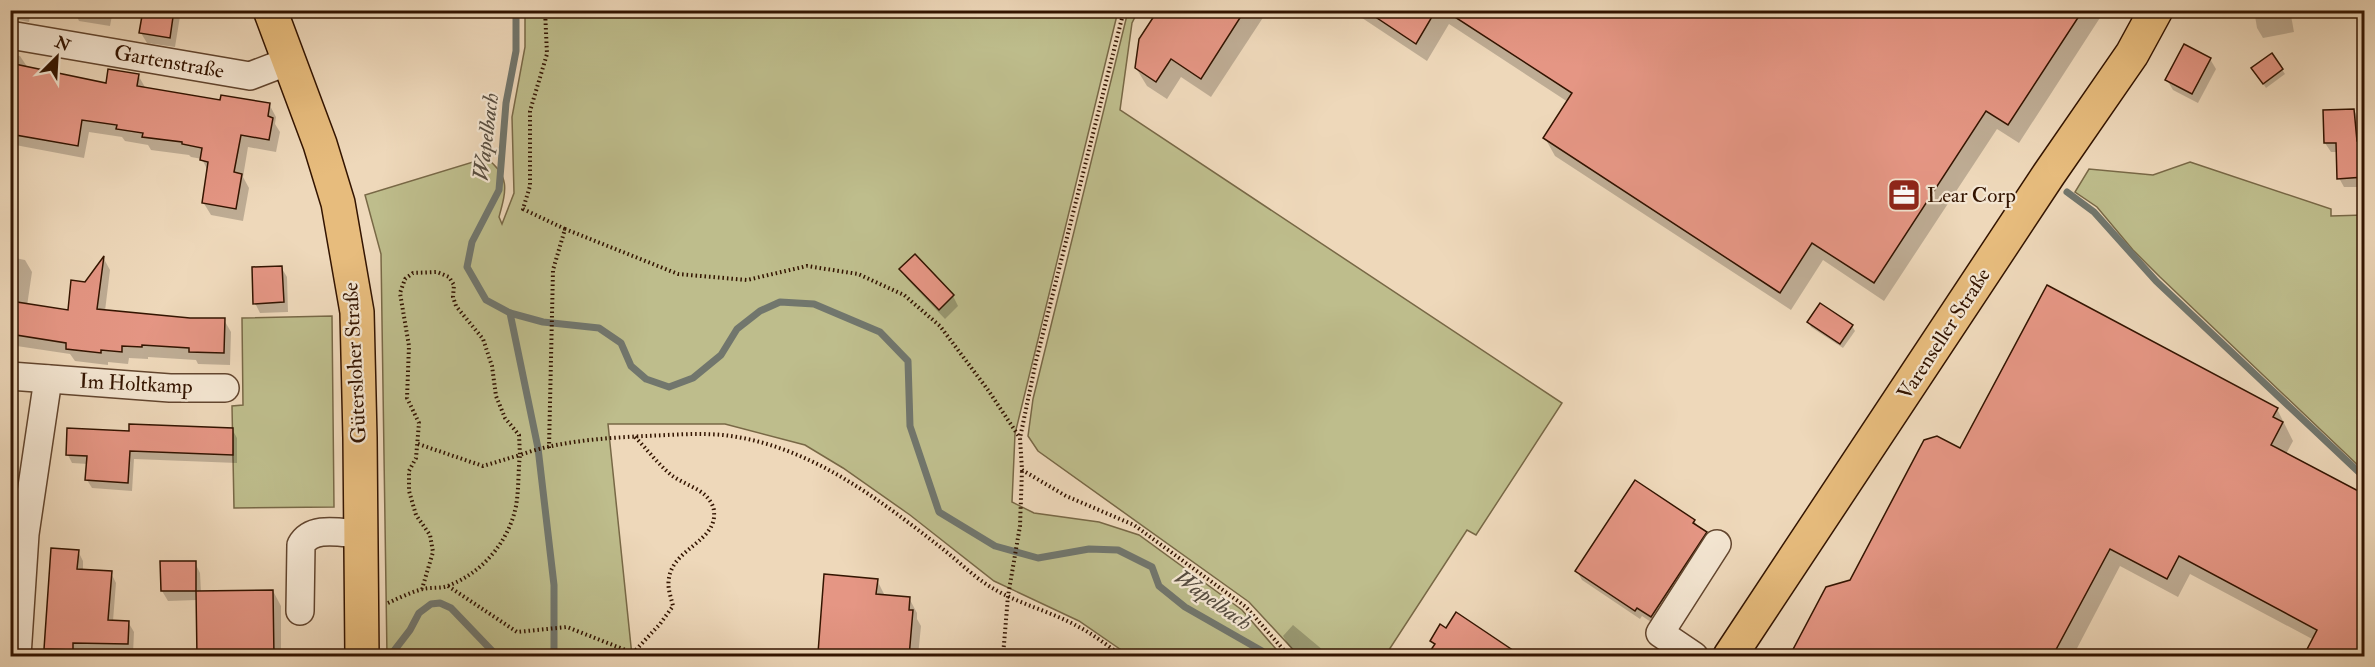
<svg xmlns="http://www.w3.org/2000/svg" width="2375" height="667" font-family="'IM FELL Double Pica',serif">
<rect width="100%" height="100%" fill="#eed8ba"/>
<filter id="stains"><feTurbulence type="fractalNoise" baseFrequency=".00333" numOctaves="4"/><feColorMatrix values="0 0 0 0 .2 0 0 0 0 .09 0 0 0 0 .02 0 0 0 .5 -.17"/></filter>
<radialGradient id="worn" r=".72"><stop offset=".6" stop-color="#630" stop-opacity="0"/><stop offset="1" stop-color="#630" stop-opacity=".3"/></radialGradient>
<g fill="#bebd8c" stroke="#786846" stroke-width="1.5">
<path d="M525,11H1118L1015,434L1012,502L1034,513L1099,522L1139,535L1242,610L1282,656H1130L1079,621L994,581L910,515L843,468L805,445L725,424H608L632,656H387L381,254L365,195L486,158C511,176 506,191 499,217L502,224L514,193L512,117L525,47Z"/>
<path d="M1128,11H1138L1132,23L1120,110L1562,403L1476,535L1467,530L1385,656H1299L1249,602L1038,451L1028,436L1033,399Z"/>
<path d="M2190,162L2331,209V216L2364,215V471L2160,277L2133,250L2097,207L2075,192L2089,169L2153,175Z"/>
<path d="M332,316L334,507L234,508L232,406L243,405L242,318Z"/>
</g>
<g fill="#0003">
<path d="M10,10H31L29,22L10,18Z"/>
<path d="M74,10H113L110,26L79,21Z"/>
<path d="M145,10H181L175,47L147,43L141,33Z"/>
<path d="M1160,10H1268L1211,97L1181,77L1167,99L1147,86L1136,68Z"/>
<path d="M1350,10H2105L2019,143L1997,129L1884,301L1823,260L1791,310L1555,156L1545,138L1568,102L1449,24L1427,61Z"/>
<path d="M2254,10H2290L2294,32L2263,38L2257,28Z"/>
<path d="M10,54L20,56L28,68L107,84L138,75L146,89L221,102L269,104L276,117L275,124L280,132L276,152L248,147L243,177L249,188L243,221L211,215L203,202L208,171L202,159L191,157L189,155L151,150L148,145L125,141L122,137L89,132L84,158L10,144Z"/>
<path d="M2272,55L2285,74L2266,88L2256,73Z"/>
<path d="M2210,59L2216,69L2198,103L2173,90L2167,80Z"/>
<path d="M2354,110L2359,120L2361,143H2364V187H2344L2339,178L2338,152H2331L2325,143L2324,112Z"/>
<path d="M10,257L25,260L32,272L27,306L69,312L104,259L110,270L105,311L190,319L224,320L231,332L230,365L198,364L196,360L148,357V359L129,358L128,364L108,362V365L75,361L70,354L10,345Z"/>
<path d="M281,267L287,277L288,312L260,313L255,303Z"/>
<path d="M901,269L953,296L958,306L945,319L907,279Z"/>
<path d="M1809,323L1852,326L1855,331L1843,348L1811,327Z"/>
<path d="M2277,409L2293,441L2286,454L2364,496V656H2305L2314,640L2190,574L2178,597L2120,566L2073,656H1791L1960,450Z"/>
<path d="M232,429L237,438V463L134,459L132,491L92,488L87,480L88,464L72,463L68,455L130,432Z"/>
<path d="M1694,521L1711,543L1657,626L1642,616L1640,619L1582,580L1577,571Z"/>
<path d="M78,551L83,561V571L111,573L116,583L113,621L128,622L134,632L133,654L78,652V656H50L46,649Z"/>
<path d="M195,563L200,573L201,592L273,591L281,606V656H193V649H198L197,600L168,601L162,591Z"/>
<path d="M825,576L877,580L885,596L909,598L917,613V619L921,626L918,656H819Z"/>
<path d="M1293,625L1330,656H1301L1289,646L1283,636Z"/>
</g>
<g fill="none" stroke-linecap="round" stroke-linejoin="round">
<g stroke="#71766d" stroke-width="7">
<path d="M516,10V51L506,103L499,190L472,242L467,267L486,300L510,313L543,322L599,328L621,343L631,366L646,379L669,387L693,378L721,355L737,329L760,311L780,302L814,304L880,332L908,361L910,426L939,512L995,546L1038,558L1089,549L1118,550L1152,567L1159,586L1185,607L1262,651L1266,656"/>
<path d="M2067,192L2094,212L2156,281L2364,477"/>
<path d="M510,313L538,448L554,585V650L551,656"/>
<path d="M390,656L410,630L419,613L431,604L440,603L451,608L497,656"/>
</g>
</g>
<g fill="#e59684" stroke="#331400" stroke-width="1.5">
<path d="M143,10H174L170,38L139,33Z"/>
<path d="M1158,10H1245L1201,79L1171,59L1156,82L1135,68L1139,39Z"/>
<path d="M1365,10H1436L1416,44Z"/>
<path d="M1444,10H2083L2008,125L1986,111L1874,283L1812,243L1780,293L1543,138L1572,93Z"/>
<path d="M2184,44L2211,58L2192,94L2165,80Z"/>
<path d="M2272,53L2283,69L2263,84L2251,68Z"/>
<path d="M10,63L106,83L108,69L139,74L137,86L220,100L221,95L270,103L268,116L273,118L269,140L241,135L234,172L242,174L236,209L202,203L208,162L200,160L202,148L182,144V142L142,137L143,133L116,129L117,125L82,120L78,146L10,134Z"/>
<path d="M2354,109L2357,141H2364V177L2337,179L2336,143H2324L2323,110Z"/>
<path d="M915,254L954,295L939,310L899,269Z"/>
<path d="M104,256L97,309L190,318H225L224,353L189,352V348L142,345V347L122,346V352L101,350V353L66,349V343L10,334V301L68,310L71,280L85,282Z"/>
<path d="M282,266L284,302L253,304L252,267Z"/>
<path d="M2047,285L2278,408L2273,417L2283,422L2271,445L2364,494V657H2303L2317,630L2179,556L2167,579L2110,549L2052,657H1789L1826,587L1850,580L1924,440L1937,436L1960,448Z"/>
<path d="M1820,303L1853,325L1840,344L1807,322Z"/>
<path d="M129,424L233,428V455L130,451L128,483L85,480L87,456L66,455L67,428L129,431Z"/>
<path d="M1635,480L1695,520L1693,523L1707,532L1651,617L1637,608L1635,611L1575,571Z"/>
<path d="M51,548L79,550L77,569L112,571L108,620L129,621L128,644L73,643V650L44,649Z"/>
<path d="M160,561H196V591H161Z"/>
<path d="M824,574L878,579L876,594L910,597L909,610H913L909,657H825V654L818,653Z"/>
<path d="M273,590L274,657H197L196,591Z"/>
<path d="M1456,612L1523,657H1426L1435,644L1430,641L1440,624L1446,628Z"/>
</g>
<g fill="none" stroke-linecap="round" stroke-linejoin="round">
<defs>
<g id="minor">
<path d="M10,35L250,76L289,61"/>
<path d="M10,376L170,388H225"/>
<path d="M300,611L301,545C312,525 341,533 361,534"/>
<path d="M17,656L25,534L48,379"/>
<path d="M1694,656L1660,633L1717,544"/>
</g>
<g id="major">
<path d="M270,10L320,144L338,203L357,312L360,438L362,656"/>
<path d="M1730,656L2049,174L2132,54L2156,10"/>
</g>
</defs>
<use href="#minor" stroke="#62452e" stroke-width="30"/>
<use href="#major" stroke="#331400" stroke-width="36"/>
<g stroke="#331400" stroke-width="4" stroke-dasharray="1.5 3" stroke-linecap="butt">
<path d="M545,10L547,54L530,111V186L523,209L565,229"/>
<path d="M1124,10L1036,361L1020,438L1022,470L1066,496L1134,525L1246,607L1289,656"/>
<path d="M635,437C647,449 657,463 670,474C681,483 697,487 706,496C710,500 714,506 714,512C717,541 673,549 669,578C667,588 671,597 673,606L660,624L633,653L636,656"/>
<path d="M418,444L483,466L520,455L519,435L505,418L496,396L492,366L483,339L456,306L453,297L454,285L449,277L437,272L413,273L405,279L400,293L409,346L407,398L419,423L416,458L409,471V491L416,515L430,535L433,552L422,589"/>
<path d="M549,448L553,270L565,229L678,274L747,280L807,266L858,274L904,295L940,326L988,390L1020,438"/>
<path d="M448,586L517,632L567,627L633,653"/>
<path d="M388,603C399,598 411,592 423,589C432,587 442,589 450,585C483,572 509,541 516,506C519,489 518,471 520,455C558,441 604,438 645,436C673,435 703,432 731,436C813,448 880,500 944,550C958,561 971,574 986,584C1014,603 1048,610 1077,626C1093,634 1108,646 1122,656"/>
<path d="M1003,656L1008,596L1020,526L1022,470"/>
</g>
<use href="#minor" stroke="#f4e6d2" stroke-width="27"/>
<use href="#major" stroke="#e7bc7d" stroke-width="33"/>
</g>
<defs>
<symbol id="office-square" viewBox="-11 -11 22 22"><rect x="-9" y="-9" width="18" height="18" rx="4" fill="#8f2418" stroke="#f4e6d2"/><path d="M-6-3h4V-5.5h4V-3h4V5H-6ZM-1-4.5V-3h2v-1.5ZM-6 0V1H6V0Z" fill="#fff"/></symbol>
</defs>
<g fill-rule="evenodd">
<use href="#office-square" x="1885" y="176" width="38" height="38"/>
</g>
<g text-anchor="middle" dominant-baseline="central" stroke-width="4.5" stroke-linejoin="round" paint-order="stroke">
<g font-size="21" fill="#331400" stroke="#f4e6d2">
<text transform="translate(169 62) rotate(10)">Gartenstraße</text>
<text transform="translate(1944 334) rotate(-57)">Varenseller Straße</text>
<text transform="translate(355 363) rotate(-93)">Gütersloher Straße</text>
<text transform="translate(136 384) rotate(3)">Im Holtkamp</text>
</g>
<g font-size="21" fill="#331400" stroke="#f4e6d2" text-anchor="start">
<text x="1927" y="195">Lear Corp</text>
</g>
<g font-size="22" font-style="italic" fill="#574d40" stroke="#f4e6d2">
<text transform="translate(486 137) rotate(-83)">Wapelbach</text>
<text transform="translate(1213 600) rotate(35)">Wapelbach</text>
</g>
</g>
<rect width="2375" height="667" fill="none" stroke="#eed8ba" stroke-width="36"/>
<rect x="12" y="12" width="2351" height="643" fill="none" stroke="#331400" stroke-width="3"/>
<rect x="18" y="18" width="2339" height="631" fill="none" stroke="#331400" stroke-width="1.5"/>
<g transform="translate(57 57) rotate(24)" stroke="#f4e6d2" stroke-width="4.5" paint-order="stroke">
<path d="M0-4.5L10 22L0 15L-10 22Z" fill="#331400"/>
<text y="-9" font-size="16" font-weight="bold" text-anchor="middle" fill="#331400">N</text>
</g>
<rect width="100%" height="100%" filter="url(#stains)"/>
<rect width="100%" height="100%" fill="url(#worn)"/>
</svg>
